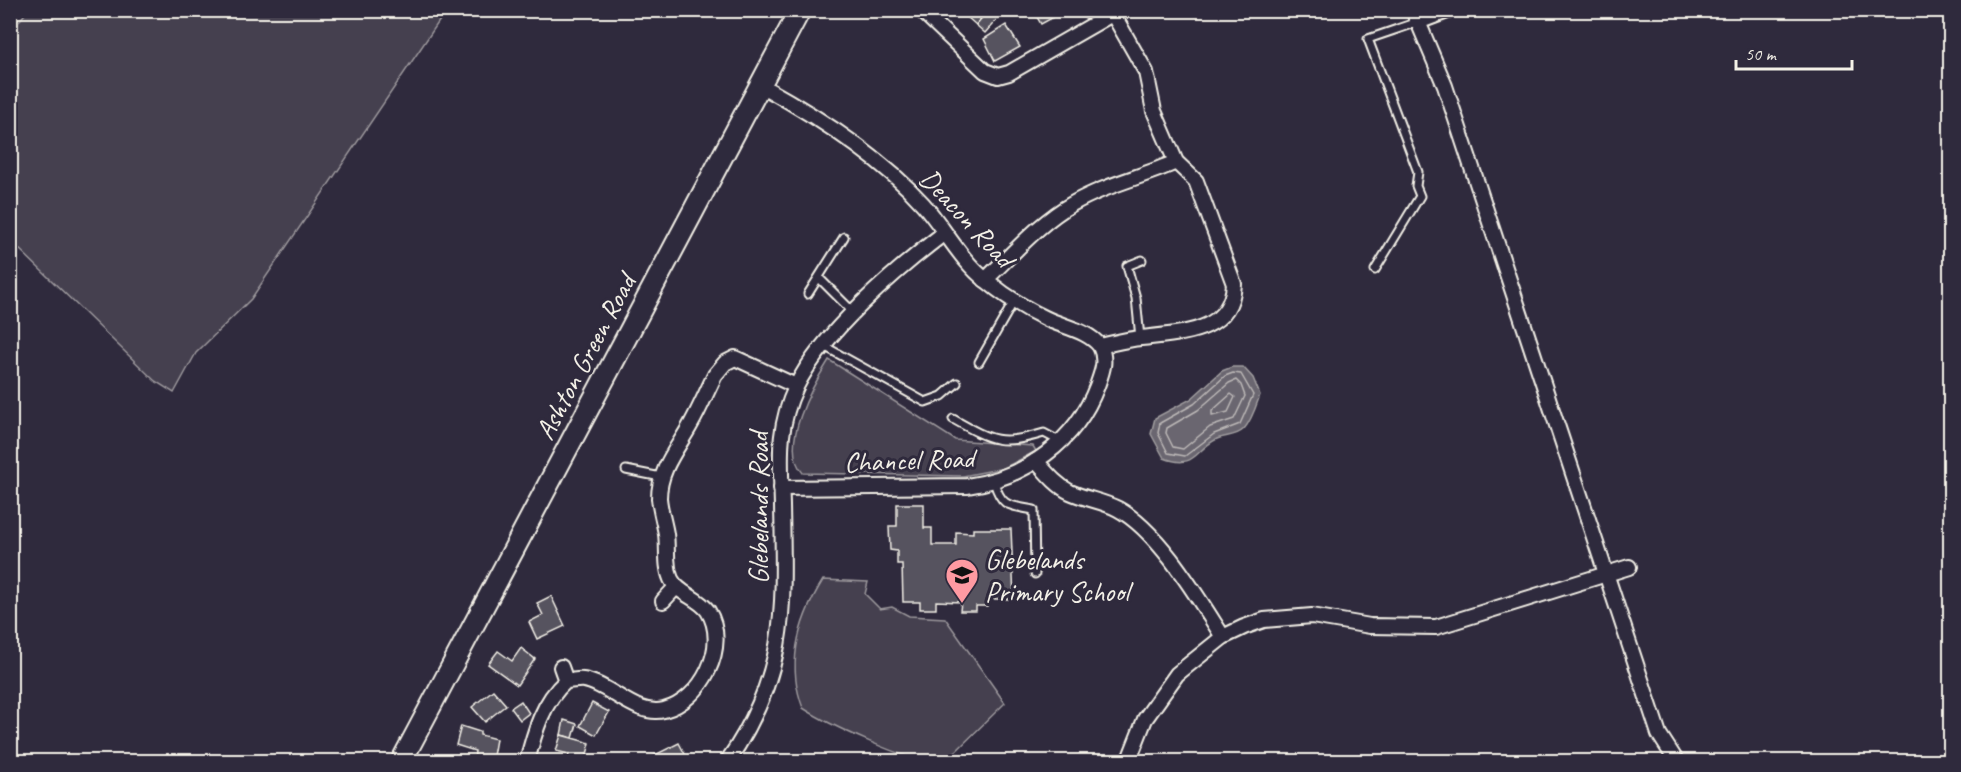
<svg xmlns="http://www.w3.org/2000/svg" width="1961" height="772" font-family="Caveat,sans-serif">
<rect width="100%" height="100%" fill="#2f2a3d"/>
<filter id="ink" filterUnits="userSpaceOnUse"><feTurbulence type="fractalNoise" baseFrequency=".0167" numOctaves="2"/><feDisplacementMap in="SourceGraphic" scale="12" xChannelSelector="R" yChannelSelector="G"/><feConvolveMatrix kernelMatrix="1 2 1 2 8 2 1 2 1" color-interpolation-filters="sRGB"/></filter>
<g filter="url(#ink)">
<g fill="#454050" stroke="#9c989c" stroke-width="1.5">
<path d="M28,10H446V11L251,299L196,353L174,393L155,381L11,241V31Z"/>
<path d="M829,360L955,440L1033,446L1036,451L1004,468L963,476L803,473C778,446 813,385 829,360Z"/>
<path d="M823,580L868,582L865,594L880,609L892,607L909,616L945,618L1005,703L950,757C946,758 941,761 937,762C911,764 826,723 803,708C786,664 799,619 823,580Z"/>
</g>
<path fill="#6a6670" stroke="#a19ea0" stroke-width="1.5" d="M1232,367H1243L1253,378L1260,395C1256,406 1252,420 1244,429C1236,437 1226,435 1217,439C1194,450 1196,470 1164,458L1151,434L1155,418L1191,399L1222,371Z"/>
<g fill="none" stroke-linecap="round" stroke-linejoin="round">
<g stroke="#bdb9b8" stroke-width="1.5">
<path d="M1233,373L1241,374L1253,395L1240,424L1214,434L1185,456L1168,453L1158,433L1160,423L1194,404L1225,376Z"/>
<path d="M1236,380L1241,385L1245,396L1234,419L1210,427L1183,449L1173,447L1166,433L1167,428L1198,410L1229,383Z"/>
<path d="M1231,394L1235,397L1228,412L1212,416V411Z"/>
</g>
</g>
<g fill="#56525f" stroke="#f4f1e8" stroke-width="1.5">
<path d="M972,10H988L976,25L967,17Z"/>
<path d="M988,10L999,17L985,33L976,25Z"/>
<path d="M1033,10H1048L1052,18L1041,24Z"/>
<path d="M1006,25L1020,47L995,61L984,39Z"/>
<path d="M897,504H924V528H932V545H956V532L973,533V529H1011L1014,599H988L987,606H976V611H960L961,602L936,601V609H920V602H903L902,564H897V551L890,550L889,526H897Z"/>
<path d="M551,596L565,626L537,639L529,622L543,615L537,603Z"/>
<path d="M521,648L535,659L517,685L488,664L498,651L512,661Z"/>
<path d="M493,690L506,705L485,722L472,707Z"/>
<path d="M521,701L529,713L520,720L511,708Z"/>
<path d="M592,703L609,712L596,735L580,726Z"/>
<path d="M564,720L577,724L573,738L561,735Z"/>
<path d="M461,726L480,732V735L496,739L492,762H474L475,751L456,745Z"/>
<path d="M561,735L590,743L585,762H567L569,754L556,751Z"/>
<path d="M679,743L688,760L656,762L653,756Z"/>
</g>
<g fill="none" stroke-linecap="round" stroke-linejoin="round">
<defs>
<g id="lane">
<path d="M1375,270L1420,196L1416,186L1418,172L1368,39L1418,22"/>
<path d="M819,278L854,313"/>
<path d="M808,294L844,237"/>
<path d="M1140,338L1136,298L1127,266L1142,260"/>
<path d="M824,346L925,402L942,396L957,383"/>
<path d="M979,362L1014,301"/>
<path d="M953,419C992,441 1000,446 1044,433L1061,442"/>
<path d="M626,470L661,477"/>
<path d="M994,482C1002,508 1009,505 1034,510L1035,574"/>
</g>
<g id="street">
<path d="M921,10L985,71L998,76L1009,73L1119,10"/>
<path d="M1413,10L1445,86L1659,734L1677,762"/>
<path d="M1418,22L1450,10"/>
<path d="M762,86C818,117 880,156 923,204C945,229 960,260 987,281C1005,296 1024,308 1045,318C1063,327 1087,330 1100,346C1114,343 1128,339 1141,338C1180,333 1231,334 1234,284L1196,181L1176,162L1154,111L1146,72L1113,14"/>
<path d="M985,280C1012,255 1040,222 1072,204C1105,185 1142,177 1176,162"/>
<path d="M1036,461C1046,472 1056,485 1070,492C1085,499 1103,501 1118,509C1159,531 1198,598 1223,637"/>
<path d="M781,488L967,486C1025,478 1076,442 1097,386C1102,372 1107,361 1100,346"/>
<path d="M663,601L676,587"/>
<path d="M561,667L566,681"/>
<path d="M527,762C534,733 543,701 566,681C572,681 579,679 584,680C611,685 636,717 664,710C701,701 730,646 708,611C698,597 678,594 671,579C665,566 668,548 666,534C664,522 660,510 659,498C659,469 678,448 691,424C700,408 707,391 715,375L725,363L735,358L796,386"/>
<path d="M727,762C788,674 784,608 782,506C781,462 776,429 796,387C822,333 896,270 943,234"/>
<path d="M1128,762L1145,719L1177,674L1223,637L1244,627L1264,620L1312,616L1370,626L1436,627L1629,567"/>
</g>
<path id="secondary" d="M401,762L800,10"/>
</defs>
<use href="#lane" stroke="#f4f1e8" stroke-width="11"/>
<use href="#street" stroke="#f4f1e8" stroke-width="18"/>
<use href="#secondary" stroke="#f4f1e8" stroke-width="24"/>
<use href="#lane" stroke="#2f2a3d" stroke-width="7"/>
<use href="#street" stroke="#2f2a3d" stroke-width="14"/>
<use href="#secondary" stroke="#2f2a3d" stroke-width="20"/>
</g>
</g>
<defs>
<symbol id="school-pin" viewBox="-11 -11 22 30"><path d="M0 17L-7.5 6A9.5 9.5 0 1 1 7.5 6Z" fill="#ff9aa2" stroke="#2f2a3d"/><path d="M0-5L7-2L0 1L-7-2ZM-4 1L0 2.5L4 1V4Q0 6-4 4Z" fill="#111"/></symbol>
</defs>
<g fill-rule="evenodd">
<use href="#school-pin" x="943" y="556" width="38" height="52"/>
</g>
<g text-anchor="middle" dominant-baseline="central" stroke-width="6" stroke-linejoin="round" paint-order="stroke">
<g font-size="28" fill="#f4f1e8" stroke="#2f2a3d">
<text transform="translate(967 218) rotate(47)">Deacon Road</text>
<text transform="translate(585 357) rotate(-62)">Ashton Green Road</text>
<text transform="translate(909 460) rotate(-2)">Chancel Road</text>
<text transform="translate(758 508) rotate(-90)">Glebelands Road</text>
</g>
<g font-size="28" fill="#f4f1e8" stroke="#2f2a3d" text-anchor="start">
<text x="985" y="559">Glebelands<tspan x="985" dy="32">Primary School</tspan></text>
</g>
</g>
<rect width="1961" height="772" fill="none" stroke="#2f2a3d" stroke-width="36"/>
<rect x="18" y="18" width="1925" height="736" fill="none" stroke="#f4f1e8" stroke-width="2" filter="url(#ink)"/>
<path d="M1736 60v9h116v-9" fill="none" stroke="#f4f1e8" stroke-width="3"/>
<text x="1745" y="60" font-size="18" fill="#f4f1e8" stroke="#2f2a3d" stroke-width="4.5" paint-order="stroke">50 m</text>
</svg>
